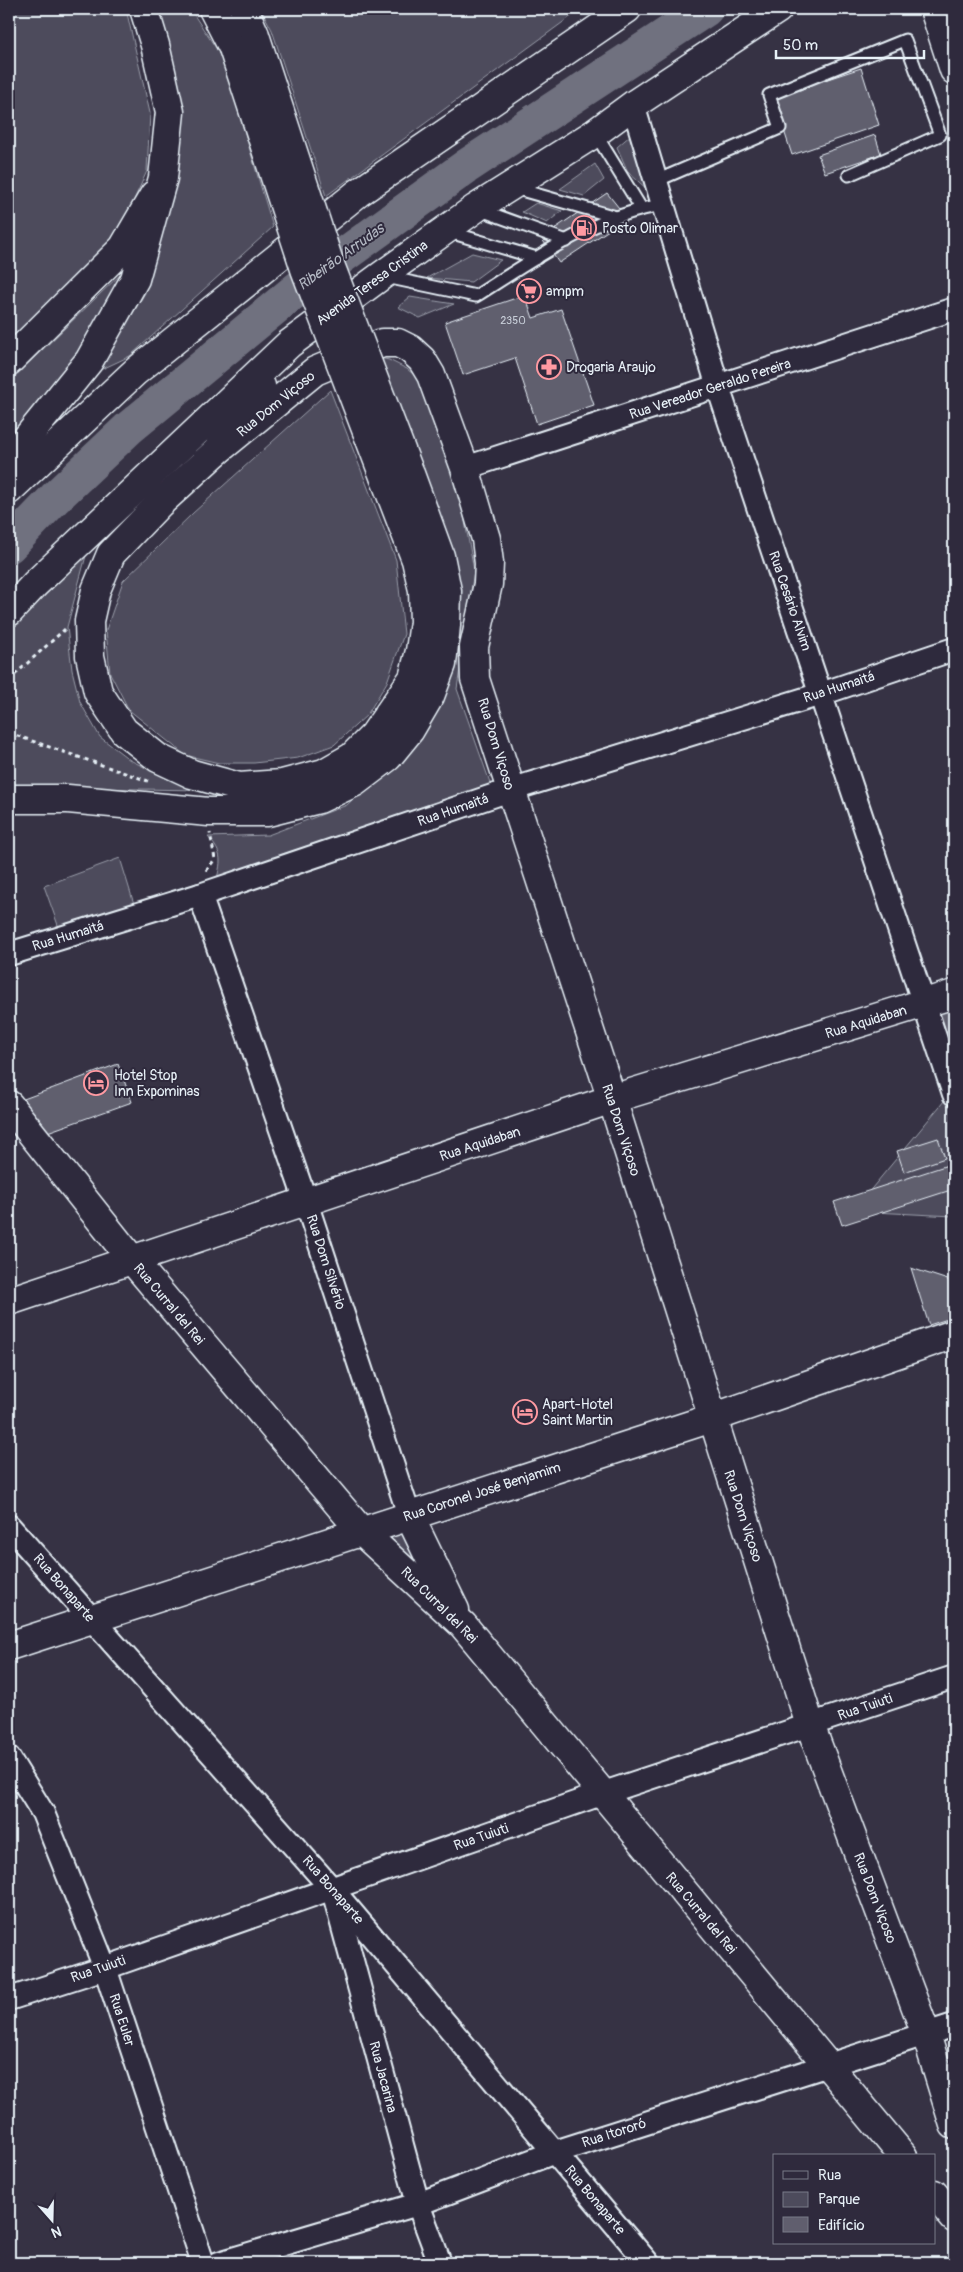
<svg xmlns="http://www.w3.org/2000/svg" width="963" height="2272" font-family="Pangolin,sans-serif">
<rect width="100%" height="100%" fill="#363244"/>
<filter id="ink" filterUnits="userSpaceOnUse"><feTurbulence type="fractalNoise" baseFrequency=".02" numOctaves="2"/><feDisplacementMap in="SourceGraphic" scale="10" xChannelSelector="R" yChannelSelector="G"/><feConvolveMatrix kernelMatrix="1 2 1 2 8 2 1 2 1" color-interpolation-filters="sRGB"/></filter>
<g filter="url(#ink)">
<g fill="#4d4b5c" stroke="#9a9eaa">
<path d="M12,9H126L150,113L147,171L115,242L9,344V31Z"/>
<path d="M158,9H190L222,57L273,227L130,356L98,371L145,293L174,176Z"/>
<path d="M261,9H581L326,196L272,30Z"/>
<path d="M632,134L649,191L628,172L617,147Z"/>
<path d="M595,164L604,180L584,196L560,189Z"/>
<path d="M536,203L562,211L547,223L522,212Z"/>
<path d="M472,253L501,260L471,282L427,278Z"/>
<path d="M126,269L80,356L9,439V382Z"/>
<path d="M410,297L454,304L420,318L398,307Z"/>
<path d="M375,357L389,360L407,369L424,383L458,484L474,570L457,689L493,791L216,883C221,861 224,855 208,837L268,835L347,805L396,758L436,686Z"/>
<path d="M330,390L396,560L404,634L387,682L367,715L334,745L298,758L254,763H219L185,755L129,710L110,673L106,630L123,581L193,513Z"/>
<path d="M87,552L67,627L72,670L80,702L100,737L130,760L162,776L203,790L9,787V631L71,570Z"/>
<path d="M120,858L134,904L59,928L44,886Z"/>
<path d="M954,1089V1216L853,1211Z"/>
<path d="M404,1527L437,1589L379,1537Z"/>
</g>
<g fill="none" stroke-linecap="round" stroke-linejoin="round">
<path stroke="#70717f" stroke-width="35" d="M9,546L55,498L129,428L301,286L467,166L706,9"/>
</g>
<g fill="#605e6e" stroke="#e8f1f8">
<path d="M861,68L879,125L792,155L773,97Z"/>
<path d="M875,135L881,154L825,173L818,155Z"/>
<path d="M607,193L627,218L559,263L541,238Z"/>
<path d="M525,295L533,318L561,309L594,405L537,424L515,358L463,375L445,322Z"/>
<path d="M954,1006V1063L937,1012Z"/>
<path d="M118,1064L132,1102L42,1134L13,1103Z"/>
<path d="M938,1138L945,1158L904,1172L897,1151Z"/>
<path d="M954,1163V1189L842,1225L834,1202Z"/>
<path d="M911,1268L954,1282V1317L929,1325Z"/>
</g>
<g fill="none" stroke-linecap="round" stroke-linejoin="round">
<defs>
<g id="lane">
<path d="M595,133L641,208"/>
<path d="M656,181L780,128L769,95L905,40L940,135L849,175"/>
<path d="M514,188L616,217"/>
<path d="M478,209L567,241"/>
<path d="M446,231L537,258"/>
<path d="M386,277L476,296C533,260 595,215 663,205"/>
</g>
<g id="street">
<path d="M633,105L718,387L954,1094"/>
<path d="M465,468L954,309"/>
<path d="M200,895L306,1202L409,1515"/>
<path d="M9,954L200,895L510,790L821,694L954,649"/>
<path d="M9,1526L332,1889L648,2263"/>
<path d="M9,1758L43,1813L105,1968L203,2263"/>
<path d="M334,1894L418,2204L440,2263"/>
<path d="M9,1999L105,1968L601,1794L954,1677"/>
<path d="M219,2263L418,2204L555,2152L954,2025"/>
</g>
<g id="secondary">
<path d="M213,9L233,48"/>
<path d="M244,9L255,35"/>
<path d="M934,9L954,70"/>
<path d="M9,361L123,248L154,195"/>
<path d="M385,479L416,560L423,590L424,622L420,651L413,678L374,735L352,757L324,773L282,784L239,787L192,774L158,758L124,731L98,692L90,656L89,621L96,590L111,554L159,504L217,451L315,371L382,343H398L410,349L422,360L431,375L465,468L486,539L489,563L488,584L474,647L475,679L612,1099L810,1725L926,2034L954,2125"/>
<path d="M9,799H68L209,812H268L319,799L355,782L388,757L410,730L430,696L442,664L446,625L447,591L440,556L409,471"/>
<path d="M9,1105L133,1261L362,1532L463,1625L903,2156"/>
<path d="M9,1301L612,1099L954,994"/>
<path d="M409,1515L455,1610"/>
<path d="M9,1646L712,1418L954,1334"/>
<path d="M934,2194L954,2218"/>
</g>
<g id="highway">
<path d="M217,451L261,386"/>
<path d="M9,460L89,361L135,279L163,178L170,112L155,45L144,9"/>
<path d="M9,490L135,372L358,193L627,9"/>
<path d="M9,612L35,584L289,344L381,276L476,208L595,133L633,105L778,9"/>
</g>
</defs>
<use href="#lane" stroke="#e8f1f8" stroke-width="15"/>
<use href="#street" stroke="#e8f1f8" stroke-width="26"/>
<use href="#secondary" stroke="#e8f1f8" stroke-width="31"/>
<use href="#highway" stroke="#e8f1f8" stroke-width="31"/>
<g stroke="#e8f1f8" stroke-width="3" stroke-dasharray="4 4" stroke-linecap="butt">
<path d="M9,680L65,629"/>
<path d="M9,733L148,781"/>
<path d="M206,871L215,859L210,833"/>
</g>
<use href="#lane" stroke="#2f2a3d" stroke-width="11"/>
<use href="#street" stroke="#2f2a3d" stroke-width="22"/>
<use href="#secondary" stroke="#2f2a3d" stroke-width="28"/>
<use href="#highway" stroke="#2f2a3d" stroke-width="28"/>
<defs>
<g id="secondary-bridge">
<path d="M255,35L329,262L409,471"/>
<path d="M233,48L305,269L385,479"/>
</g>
</defs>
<use href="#secondary-bridge" stroke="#e8f1f8" stroke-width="31" stroke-linecap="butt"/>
<use href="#secondary-bridge" stroke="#2f2a3d" stroke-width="28"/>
</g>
</g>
<defs>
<symbol id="fuel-ring" viewBox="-11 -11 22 22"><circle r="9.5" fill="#2f2a3d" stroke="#ff9aa2" stroke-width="1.5"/><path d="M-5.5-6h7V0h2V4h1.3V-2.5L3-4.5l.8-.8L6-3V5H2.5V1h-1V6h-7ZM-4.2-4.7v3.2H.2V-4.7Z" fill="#ff9aa2"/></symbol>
<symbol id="supermarket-ring" viewBox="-11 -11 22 22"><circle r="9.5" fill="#2f2a3d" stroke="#ff9aa2" stroke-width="1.5"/><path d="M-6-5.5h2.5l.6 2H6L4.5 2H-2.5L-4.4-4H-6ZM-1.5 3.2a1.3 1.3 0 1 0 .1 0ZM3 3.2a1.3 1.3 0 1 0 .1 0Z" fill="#ff9aa2"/></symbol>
<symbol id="pharmacy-ring" viewBox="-11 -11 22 22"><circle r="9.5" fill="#2f2a3d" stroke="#ff9aa2" stroke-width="1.5"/><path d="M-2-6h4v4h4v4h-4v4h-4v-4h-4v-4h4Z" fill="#ff9aa2"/></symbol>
<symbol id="hotel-ring" viewBox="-11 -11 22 22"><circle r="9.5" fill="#2f2a3d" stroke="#ff9aa2" stroke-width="1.5"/><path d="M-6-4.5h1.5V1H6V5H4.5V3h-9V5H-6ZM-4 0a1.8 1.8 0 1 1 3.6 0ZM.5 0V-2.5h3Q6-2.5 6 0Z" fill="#ff9aa2"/></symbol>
</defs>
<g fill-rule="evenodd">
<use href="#fuel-ring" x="570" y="214" width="28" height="28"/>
<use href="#supermarket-ring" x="515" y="277" width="28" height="28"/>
<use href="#pharmacy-ring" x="535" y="353" width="28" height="28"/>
<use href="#hotel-ring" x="82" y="1069" width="28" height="28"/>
<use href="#hotel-ring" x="511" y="1398" width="28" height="28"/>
</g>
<g text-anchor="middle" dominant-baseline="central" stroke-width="4" stroke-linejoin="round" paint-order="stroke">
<g font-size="11" fill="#c6ccd6">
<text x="513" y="320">2350</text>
</g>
<g font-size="14" fill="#e8f1f8" stroke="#2f2a3d" text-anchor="start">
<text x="602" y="228">Posto Olimar</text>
<text x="546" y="291">ampm</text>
<text x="566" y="367">Drogaria Araujo</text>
<text x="114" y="1075">Hotel Stop<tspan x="114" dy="16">Inn Expominas</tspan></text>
<text x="542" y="1404">Apart-Hotel<tspan x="542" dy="16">Saint Martin</tspan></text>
</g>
<g font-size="14" fill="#e8f1f8" stroke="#2f2a3d">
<text transform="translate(372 283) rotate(-36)">Avenida Teresa Cristina</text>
<text transform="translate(710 389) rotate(-18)">Rua Vereador Geraldo Pereira</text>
<text transform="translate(276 404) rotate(-39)">Rua Dom Viçoso</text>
<text transform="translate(790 601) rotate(71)">Rua Cesário Alvim</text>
<text transform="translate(839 687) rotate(-18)">Rua Humaitá</text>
<text transform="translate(496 744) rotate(73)">Rua Dom Viçoso</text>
<text transform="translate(453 810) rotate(-19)">Rua Humaitá</text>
<text transform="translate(68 936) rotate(-17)">Rua Humaitá</text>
<text transform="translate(866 1022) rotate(-17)">Rua Aquidaban</text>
<text transform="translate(621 1130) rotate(72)">Rua Dom Viçoso</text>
<text transform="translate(480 1144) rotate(-18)">Rua Aquidaban</text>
<text transform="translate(326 1262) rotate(72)">Rua Dom Silvério</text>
<text transform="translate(169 1304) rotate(50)">Rua Curral del Rei</text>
<text transform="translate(482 1492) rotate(-18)">Rua Coronel José Benjamim</text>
<text transform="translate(743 1516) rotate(72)">Rua Dom Viçoso</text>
<text transform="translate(64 1588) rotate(49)">Rua Bonaparte</text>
<text transform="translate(439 1605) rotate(45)">Rua Curral del Rei</text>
<text transform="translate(865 1707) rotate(-19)">Rua Tuiuti</text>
<text transform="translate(481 1837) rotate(-19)">Rua Tuiuti</text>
<text transform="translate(333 1890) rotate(49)">Rua Bonaparte</text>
<text transform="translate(875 1898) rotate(69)">Rua Dom Viçoso</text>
<text transform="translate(701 1913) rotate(50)">Rua Curral del Rei</text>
<text transform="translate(98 1969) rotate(-19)">Rua Tuiuti</text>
<text transform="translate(122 2020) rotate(72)">Rua Euler</text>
<text transform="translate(383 2077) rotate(75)">Rua Jacarina</text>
<text transform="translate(614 2133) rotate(-18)">Rua Itororó</text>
<text transform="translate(595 2200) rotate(50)">Rua Bonaparte</text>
</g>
<g font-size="15" font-style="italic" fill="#b2b7c2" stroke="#2f2a3d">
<text transform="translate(341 257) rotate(-36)">Ribeirão Arrudas</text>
</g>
</g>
<rect width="963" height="2272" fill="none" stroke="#2f2a3d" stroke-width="30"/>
<rect x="15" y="15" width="933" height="2242" fill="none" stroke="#e8f1f8" stroke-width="2" filter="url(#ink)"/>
<rect x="773" y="2154" width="162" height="90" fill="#2f2a3d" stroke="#797a88"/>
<rect x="783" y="2171" width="25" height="8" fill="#2f2a3d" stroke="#797a88"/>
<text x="818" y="2180" font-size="15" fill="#e8f1f8">Rua</text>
<rect x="783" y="2192" width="25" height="15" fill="#4d4b5c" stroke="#797a88"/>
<text x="818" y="2204" font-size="15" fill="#e8f1f8">Parque</text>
<rect x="783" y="2217" width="25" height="15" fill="#605e6e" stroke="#797a88"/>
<text x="818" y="2230" font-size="15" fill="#e8f1f8">Edifício</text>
<g transform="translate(52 2220) rotate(160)" stroke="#2f2a3d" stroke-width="4" paint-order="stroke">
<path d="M0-4L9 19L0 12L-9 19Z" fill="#e8f1f8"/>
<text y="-8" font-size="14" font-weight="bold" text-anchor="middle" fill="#e8f1f8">N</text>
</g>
<path d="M776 50v8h148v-8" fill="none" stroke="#e8f1f8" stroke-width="2.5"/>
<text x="783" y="50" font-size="15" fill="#e8f1f8" stroke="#2f2a3d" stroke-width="4" paint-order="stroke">50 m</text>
</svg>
